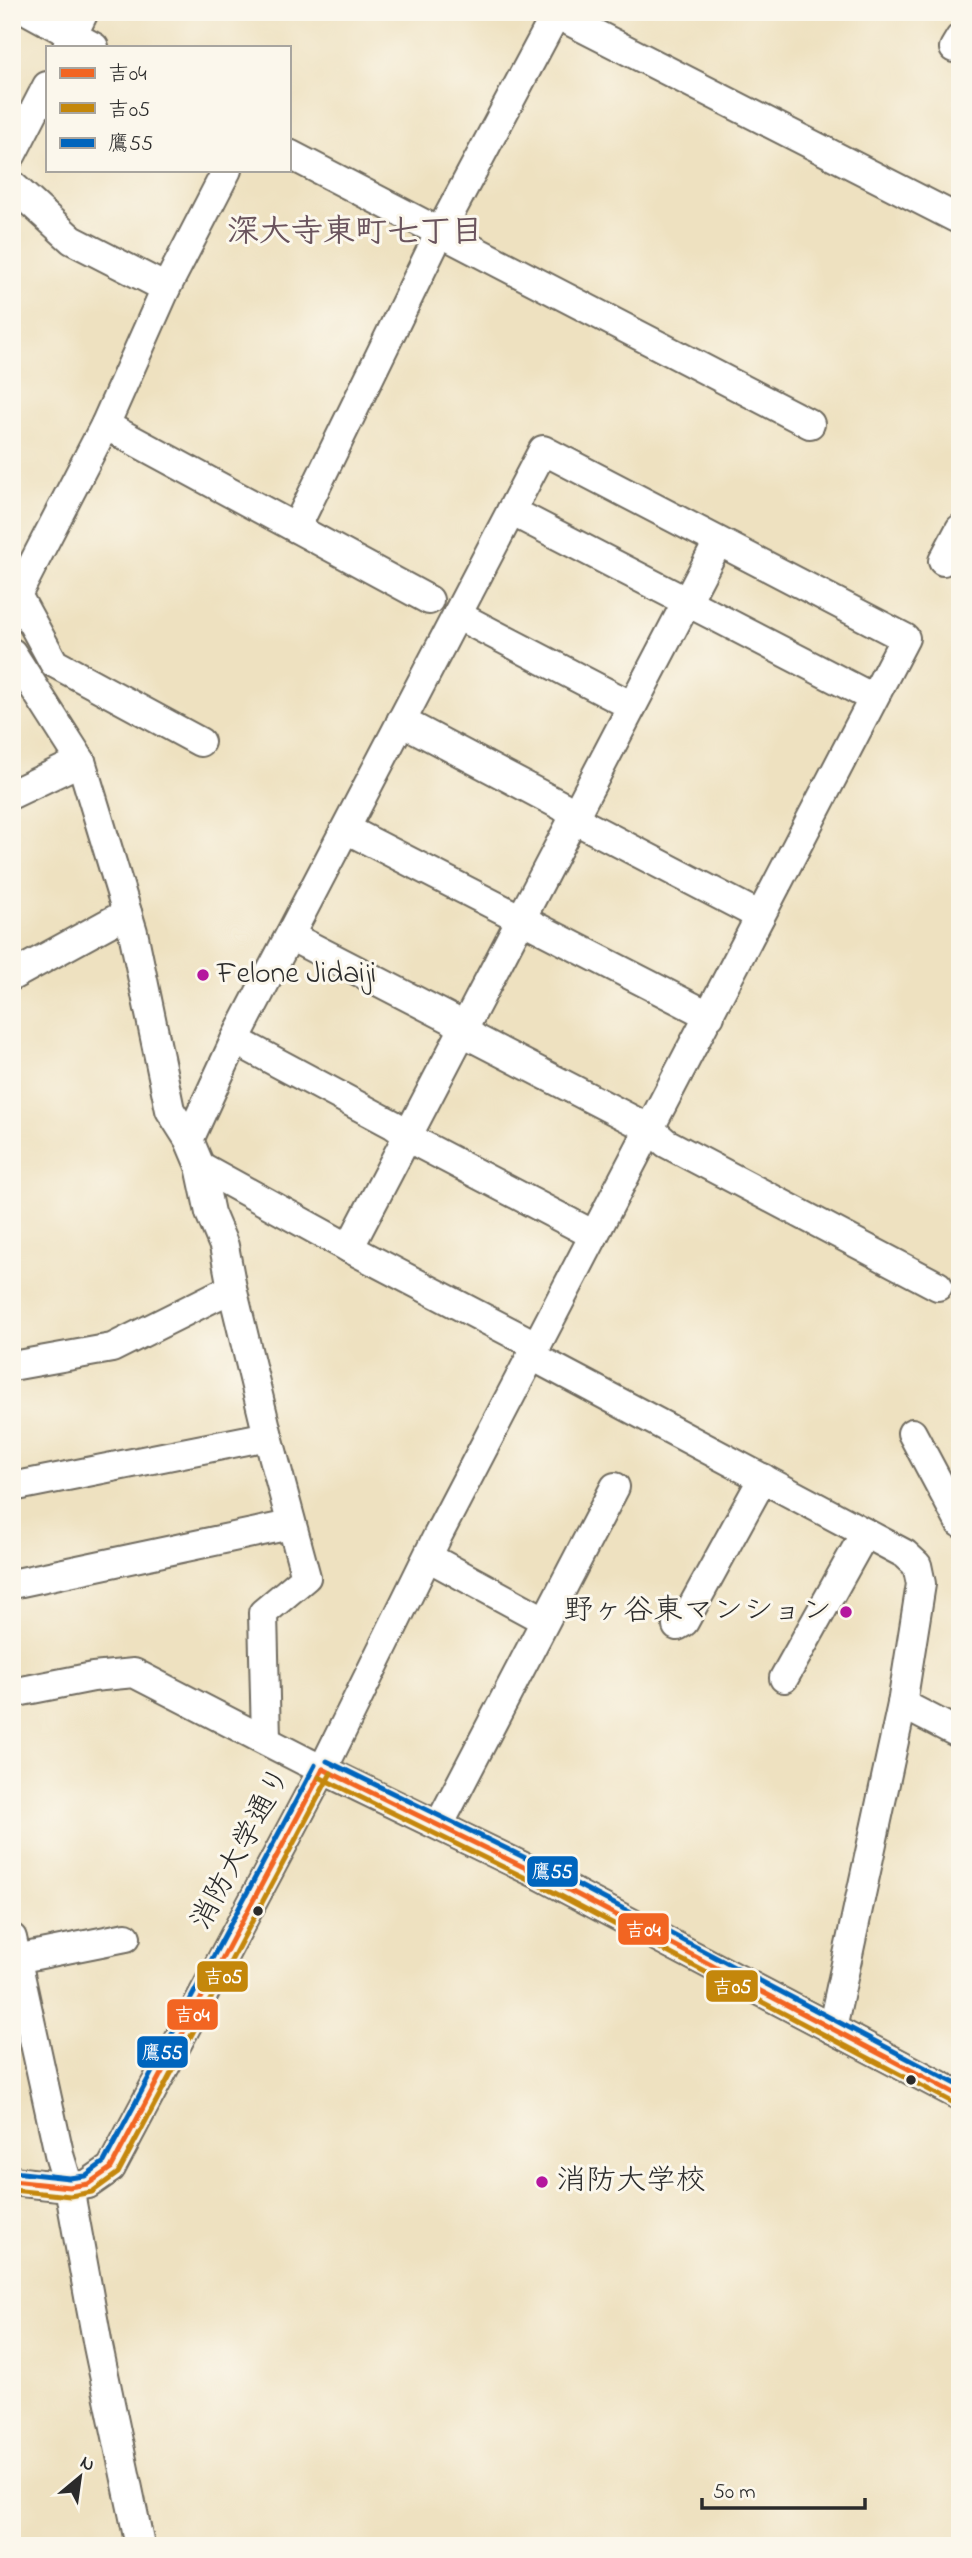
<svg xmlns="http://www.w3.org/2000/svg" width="972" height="2558" font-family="'Indie Flower','Klee One',sans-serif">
<rect width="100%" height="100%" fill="#fbf7ec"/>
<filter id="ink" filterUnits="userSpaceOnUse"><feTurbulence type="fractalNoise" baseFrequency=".0143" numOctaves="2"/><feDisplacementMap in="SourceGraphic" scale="14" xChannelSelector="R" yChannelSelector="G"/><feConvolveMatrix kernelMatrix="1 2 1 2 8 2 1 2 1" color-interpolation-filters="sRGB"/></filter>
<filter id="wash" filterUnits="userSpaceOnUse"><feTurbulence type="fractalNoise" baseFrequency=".00686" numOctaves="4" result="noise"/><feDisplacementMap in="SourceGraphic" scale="28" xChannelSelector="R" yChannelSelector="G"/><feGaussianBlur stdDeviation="1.57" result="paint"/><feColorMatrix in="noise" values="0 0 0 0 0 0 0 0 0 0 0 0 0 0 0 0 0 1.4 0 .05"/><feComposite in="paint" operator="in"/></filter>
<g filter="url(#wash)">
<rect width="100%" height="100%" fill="#eee1c0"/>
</g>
<g filter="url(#ink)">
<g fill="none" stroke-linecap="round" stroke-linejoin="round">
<defs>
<g id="minor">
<path d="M30,12L94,47"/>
<path d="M556,14L960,220"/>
<path d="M67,47L84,12"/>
<path d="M954,48L960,38"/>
<path d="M12,154L47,86"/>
<path d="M289,154L810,424"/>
<path d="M12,185L72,240L166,288"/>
<path d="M105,425L429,600"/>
<path d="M511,511L873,698"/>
<path d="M296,528L440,232L557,12"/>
<path d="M943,561L960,529"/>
<path d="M457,615L632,706"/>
<path d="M12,653L81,761L133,932L170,1110L189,1140L200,1166L210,1213L224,1246L232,1288L268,1436L306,1577L263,1613L266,1739"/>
<path d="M401,721L562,806L587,826L760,916"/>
<path d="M200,742L54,663L17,595L105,425L166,288L227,170"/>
<path d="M12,794L81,761"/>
<path d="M346,829L710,1016"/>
<path d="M290,936L451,1019L476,1039L650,1129L666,1143L938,1286"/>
<path d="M12,976L127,913"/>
<path d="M235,1040L394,1125L422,1145L594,1235"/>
<path d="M200,1166L349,1248L537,1346"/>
<path d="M349,1248L718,542"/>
<path d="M532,1356L905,1554L917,1565L921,1584L902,1704L832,2029"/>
<path d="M12,1366L112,1348L232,1288"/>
<path d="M912,1433L960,1523"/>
<path d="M12,1487L268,1436"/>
<path d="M428,1557L544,1620"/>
<path d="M12,1584L290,1525"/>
<path d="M677,1626L684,1622L763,1478"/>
<path d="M784,1678L865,1533"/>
<path d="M12,1693L93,1677L134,1673L305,1761L540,1875L960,2096"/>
<path d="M902,1704L960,1734"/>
<path d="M439,1825L615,1487"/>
<path d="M12,1938L60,2158L69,2187L98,2346L140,2546"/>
<path d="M16,1959L126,1937"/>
<path d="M12,2181L69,2187L88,2184L111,2168L323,1769L438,1535L905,638L543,450L235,1040L189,1140"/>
</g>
</defs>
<use href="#minor" stroke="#6f6b5f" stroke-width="32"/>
<use href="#minor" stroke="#fff" stroke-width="28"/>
<defs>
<g id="bus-1">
<path d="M323,1769L540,1875L960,2096"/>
<path d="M12,2181L69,2187L88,2184L111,2168L323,1769"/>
</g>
<g id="bus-2">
<path d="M319,1777L536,1883L956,2104"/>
<path d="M12,2190L70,2196L92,2192L118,2173L331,1773"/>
</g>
<g id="bus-3">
<path d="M327,1761L544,1867L960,2086"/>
<path d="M13,2172L69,2178L85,2176L104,2162L315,1765"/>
</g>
</defs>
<use href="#bus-1" stroke="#fbf7ec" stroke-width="10"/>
<use href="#bus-2" stroke="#fbf7ec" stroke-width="10"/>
<use href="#bus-3" stroke="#fbf7ec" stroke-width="10"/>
<use href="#bus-1" stroke="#f26522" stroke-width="5"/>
<use href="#bus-2" stroke="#c4870b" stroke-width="5"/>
<use href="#bus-3" stroke="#0065bd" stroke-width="5"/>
</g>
</g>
<g fill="#b5179e" stroke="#fbf7ec" stroke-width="2.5">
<circle cx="203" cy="975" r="7"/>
<circle cx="846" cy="1612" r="7"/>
<circle cx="542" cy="2182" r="7"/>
</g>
<g fill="#2b2b2b" stroke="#fbf7ec" stroke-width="2.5">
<circle cx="258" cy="1911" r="6"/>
<circle cx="911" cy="2080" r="6"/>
</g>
<g text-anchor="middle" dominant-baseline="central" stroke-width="6" stroke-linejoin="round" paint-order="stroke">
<g font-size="30" fill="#2b2b2b" stroke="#fbf7ec" text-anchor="start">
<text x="217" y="975">Felone Jidaiji</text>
<text x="832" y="1612" text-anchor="end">野ヶ谷東マンション</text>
<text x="556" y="2182">消防大学校</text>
</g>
<g font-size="30" fill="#2b2b2b" stroke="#fbf7ec">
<text transform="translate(242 1849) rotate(-62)">消防大学通り</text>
</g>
<g font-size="32" font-weight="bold" fill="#6a545d" stroke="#fbf7ec">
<text x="355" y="233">深大寺東町七丁目</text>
</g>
</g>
<g stroke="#fbf7ec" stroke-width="2.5">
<rect x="526" y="1855" width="53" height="33" rx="7" fill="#0065bd"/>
<rect x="617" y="1912" width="53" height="34" rx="7" fill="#f26522"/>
<rect x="196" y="1960" width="53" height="33" rx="7" fill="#c4870b"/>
<rect x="705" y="1969" width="54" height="34" rx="7" fill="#c4870b"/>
<rect x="166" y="1998" width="53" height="33" rx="7" fill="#f26522"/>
<rect x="136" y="2035" width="53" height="34" rx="7" fill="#0065bd"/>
</g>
<g font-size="19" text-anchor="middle" font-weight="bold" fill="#fff">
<text x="552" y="1878">鷹55</text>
<text x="643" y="1936">吉04</text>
<text x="223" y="1983">吉05</text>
<text x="732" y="1993">吉05</text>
<text x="192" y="2021">吉04</text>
<text x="162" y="2059">鷹55</text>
</g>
<rect width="972" height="2558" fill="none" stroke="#fbf7ec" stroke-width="42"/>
<rect x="46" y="46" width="245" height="126" fill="#fbf7ec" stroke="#a8a59f" stroke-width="2"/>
<rect x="60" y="68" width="35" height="10" fill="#f26522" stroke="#a8a59f" stroke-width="2"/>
<text x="108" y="80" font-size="21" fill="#2b2b2b">吉04</text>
<rect x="60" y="103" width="35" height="10" fill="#c4870b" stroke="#a8a59f" stroke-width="2"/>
<text x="108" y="116" font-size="21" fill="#2b2b2b">吉05</text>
<rect x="60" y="138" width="35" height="10" fill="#0065bd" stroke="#a8a59f" stroke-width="2"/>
<text x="108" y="150" font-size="21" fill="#2b2b2b">鷹55</text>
<g transform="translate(80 2477) rotate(29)" stroke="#fbf7ec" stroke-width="5" paint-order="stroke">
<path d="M0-5L12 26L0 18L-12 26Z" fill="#2b2b2b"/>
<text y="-10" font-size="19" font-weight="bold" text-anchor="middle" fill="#2b2b2b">N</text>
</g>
<path d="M702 2498v10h163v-10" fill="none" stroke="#2b2b2b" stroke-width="3.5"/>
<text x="713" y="2498" font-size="21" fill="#2b2b2b" stroke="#fbf7ec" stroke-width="5" paint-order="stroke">50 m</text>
</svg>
